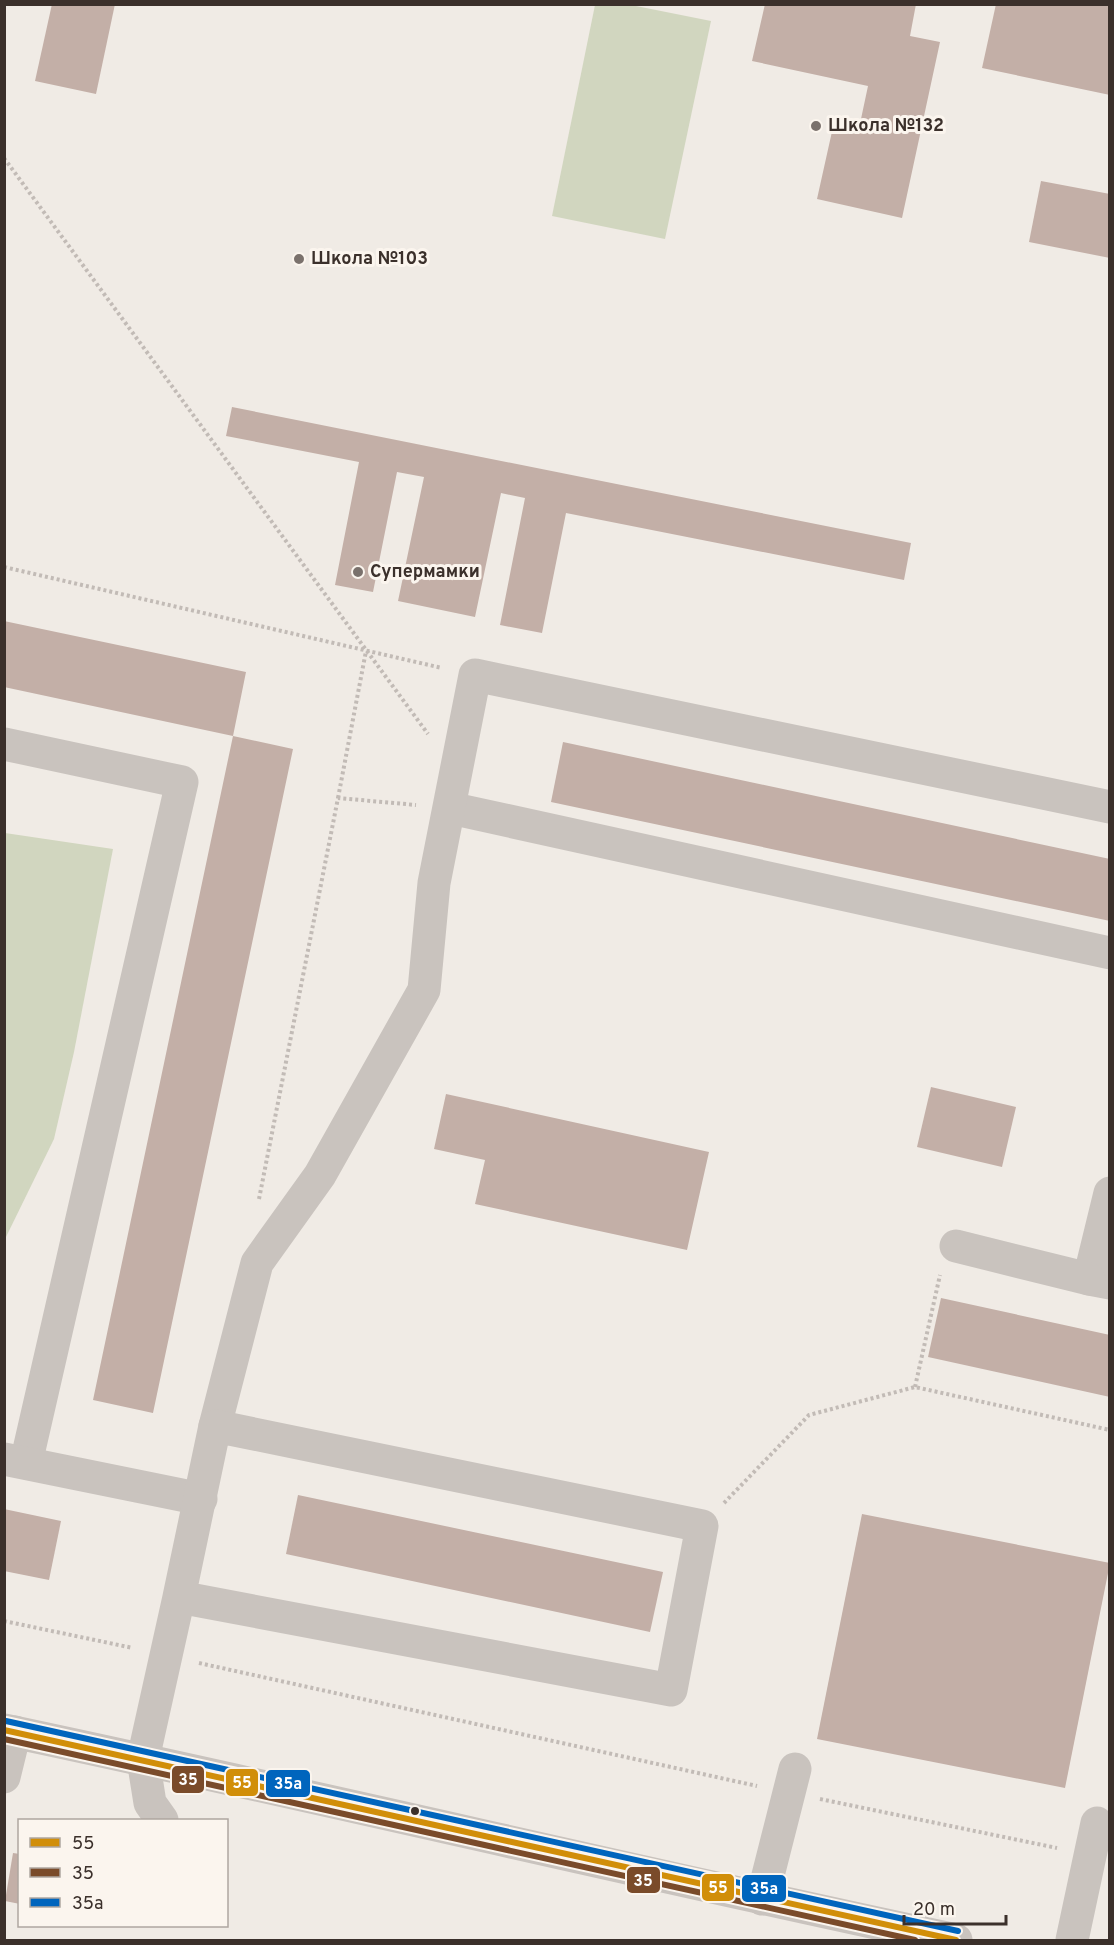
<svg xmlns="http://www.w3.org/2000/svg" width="1114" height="1945" font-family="Overpass,sans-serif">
<rect width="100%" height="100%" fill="#f0ebe5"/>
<g fill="#d1d6bf">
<path d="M595,5H631L711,21L665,239L552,216Z"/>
<path d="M5,833L113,849L74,1052L54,1139L5,1239Z"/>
</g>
<g fill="#c3afa7">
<path d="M52,4H115L96,94L35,81Z"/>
<path d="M765,4H916L910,36L940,42L902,218L817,199L833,127L858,133L868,86L752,61Z"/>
<path d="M996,4H1110V95L982,68Z"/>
<path d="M1041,181L1110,194V258L1029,242Z"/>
<path d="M232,407L911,543L904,580L566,513L542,633L500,625L525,498L501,493L475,617L398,601L424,477L397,472L373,592L335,585L359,462L226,436Z"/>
<path d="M4,621L246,672L233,736L293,749L153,1413L93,1400L233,736L4,687Z"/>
<path d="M563,742L1110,859V921L551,802Z"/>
<path d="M931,1087L1016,1107L1002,1167L917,1147Z"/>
<path d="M446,1094L709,1152L687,1250L475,1204L485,1160L434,1149Z"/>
<path d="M941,1298L1110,1335V1397L928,1357Z"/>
<path d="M298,1495L663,1572L650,1632L286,1554Z"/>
<path d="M4,1509L61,1521L49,1580L4,1571Z"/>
<path d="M862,1514L1110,1563L1065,1788L817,1739Z"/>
<path d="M13,1853L20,1854V1904L5,1901Z"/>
</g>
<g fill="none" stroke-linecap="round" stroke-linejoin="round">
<g stroke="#c2bbb6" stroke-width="4" stroke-dasharray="3 3" stroke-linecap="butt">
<path d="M4,158L428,734"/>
<path d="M4,567L442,668"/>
<path d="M338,798L366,651"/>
<path d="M259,1199L338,798L416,805"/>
<path d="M915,1387L940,1275"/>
<path d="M724,1503L809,1415L915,1387L1110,1430"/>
<path d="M4,1621L133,1648"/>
<path d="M199,1663L757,1786"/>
<path d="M820,1799L1057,1848"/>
</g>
<g stroke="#c9c3be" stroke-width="33">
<path d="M4,744L182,782L26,1463"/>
<path d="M450,808L1110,953"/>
<path d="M1110,1193L1089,1279L1110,1283"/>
<path d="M956,1246L1089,1279"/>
<path d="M215,1426L257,1263L320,1175L424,990L434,883L475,675L1110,807"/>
<path d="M4,1459L201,1499"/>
<path d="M4,1730C322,1797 638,1873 956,1940"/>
<path d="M4,1777L15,1732"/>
<path d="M162,1820L150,1803L143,1759L179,1597L671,1690L702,1526L215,1426L179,1597"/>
<path d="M762,1899L795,1769"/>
<path d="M1072,1940L1097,1823"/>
</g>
<defs>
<path id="bus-1" d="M4,1730L956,1940"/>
<path id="bus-2" d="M4,1739L915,1940"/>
<path id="bus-3" d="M6,1721L958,1931"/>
</defs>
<use href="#bus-1" stroke="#fbf5ee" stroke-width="10"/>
<use href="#bus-2" stroke="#fbf5ee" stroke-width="10"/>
<use href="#bus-3" stroke="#fbf5ee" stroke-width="10"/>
<use href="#bus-1" stroke="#d18e09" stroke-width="6"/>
<use href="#bus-2" stroke="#7a4b2a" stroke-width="6"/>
<use href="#bus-3" stroke="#0065bd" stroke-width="6"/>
</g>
<g fill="#7a716c" stroke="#fbf5ee" stroke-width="2">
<circle cx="816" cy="126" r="6"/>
<circle cx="299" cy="259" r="6"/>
<circle cx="358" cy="572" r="6"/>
</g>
<circle fill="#3b302b" stroke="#fbf5ee" stroke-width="2" cx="415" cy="1811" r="5"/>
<g text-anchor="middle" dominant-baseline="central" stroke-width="6" stroke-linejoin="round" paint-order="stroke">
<g font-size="18" font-weight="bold" fill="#3b302b" stroke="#fbf5ee" text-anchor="start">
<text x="828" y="126">Школа №132</text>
<text x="311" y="259">Школа №103</text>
<text x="370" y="572">Супермамки</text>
</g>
</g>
<g stroke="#fbf5ee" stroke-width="2">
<rect x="171" y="1765" width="34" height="29" rx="6" fill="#7a4b2a"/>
<rect x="225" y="1768" width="34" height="29" rx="6" fill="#d18e09"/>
<rect x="265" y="1769" width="46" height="29" rx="6" fill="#0065bd"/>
<rect x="626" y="1866" width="35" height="28" rx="6" fill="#7a4b2a"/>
<rect x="701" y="1873" width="34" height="29" rx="6" fill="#d18e09"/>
<rect x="741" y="1874" width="46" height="29" rx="6" fill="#0065bd"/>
</g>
<g font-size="16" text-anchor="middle" font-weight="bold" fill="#fff">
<text x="188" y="1785">35</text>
<text x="242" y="1788">55</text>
<text x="288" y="1789">35a</text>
<text x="643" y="1886">35</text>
<text x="718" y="1893">55</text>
<text x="764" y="1894">35a</text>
</g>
<rect width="1114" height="1945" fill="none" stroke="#3b302b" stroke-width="12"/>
<rect x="18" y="1819" width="210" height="108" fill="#fbf5ee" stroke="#aea6a0" stroke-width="1.5"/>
<rect x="30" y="1838" width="30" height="9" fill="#d18e09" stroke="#aea6a0" stroke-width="1.5"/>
<text x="72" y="1849" font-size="18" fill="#3b302b">55</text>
<rect x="30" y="1868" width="30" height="9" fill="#7a4b2a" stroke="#aea6a0" stroke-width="1.5"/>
<text x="72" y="1879" font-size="18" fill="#3b302b">35</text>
<rect x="30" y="1898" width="30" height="9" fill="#0065bd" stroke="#aea6a0" stroke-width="1.5"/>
<text x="72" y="1909" font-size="18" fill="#3b302b">35a</text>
<path d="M904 1915v9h102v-9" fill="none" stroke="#3b302b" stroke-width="3"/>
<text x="913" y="1915" font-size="18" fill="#3b302b" stroke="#fbf5ee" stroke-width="4.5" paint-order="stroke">20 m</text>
</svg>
